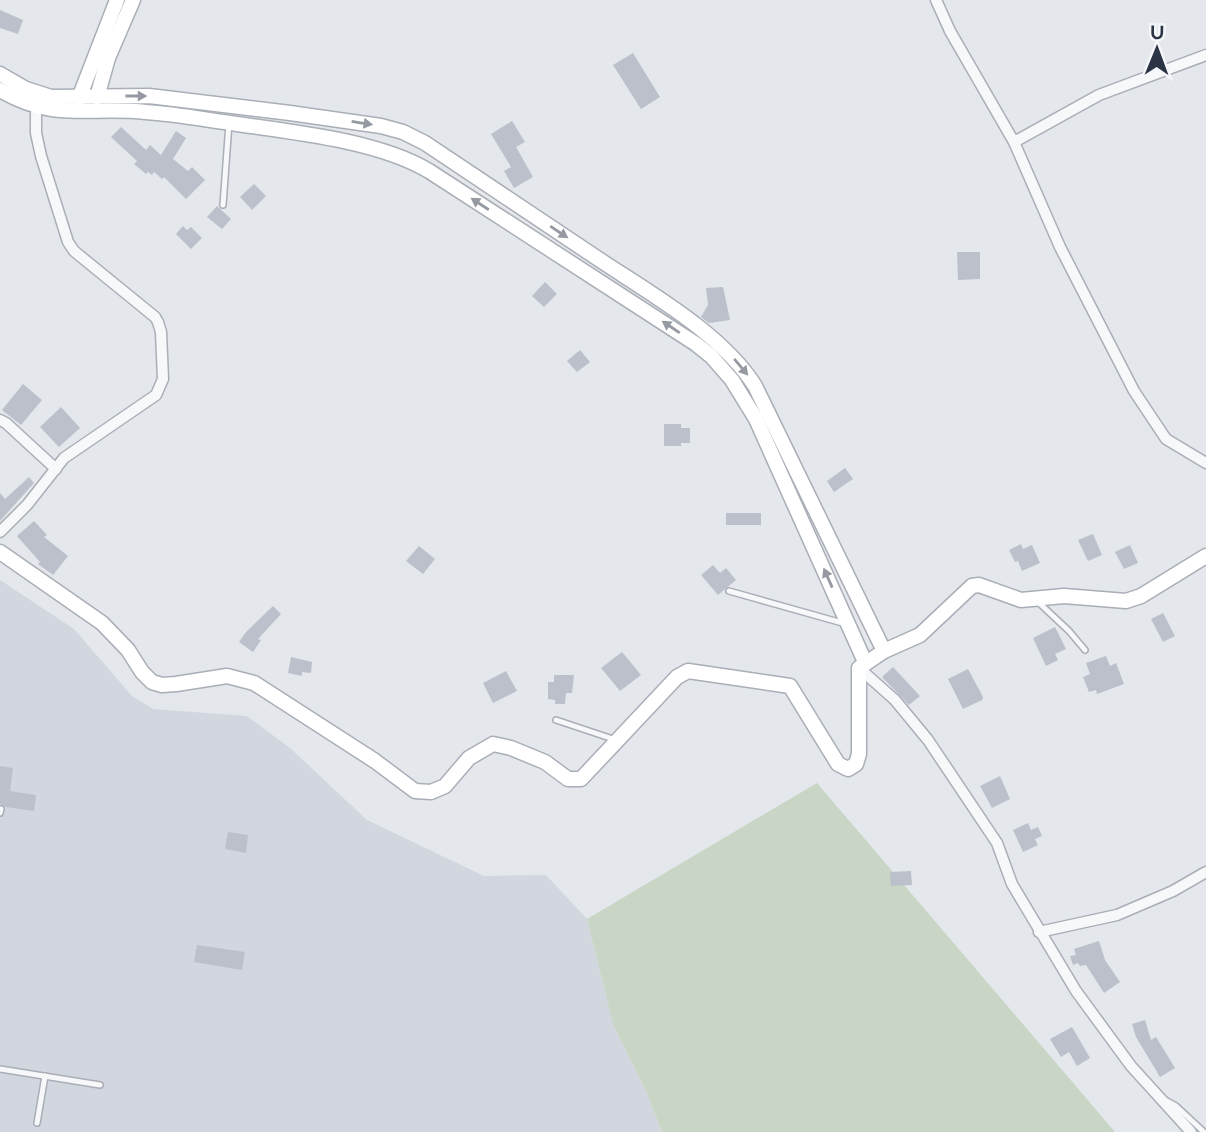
<svg xmlns="http://www.w3.org/2000/svg" width="1206" height="1132" font-family="Raleway,sans-serif">
<rect width="100%" height="100%" fill="#e4e7ec"/>
<path fill="#d2d6de" d="M0,580L74,629L132,696L153,709L247,716L290,748L367,820L484,876L546,875L587,919L613,1024L646,1091L662,1132H0Z"/>
<path fill="#c9d6c5" d="M817,783L1115,1132H662L646,1091L613,1024L587,919Z"/>
<g fill="#bbc0ca">
<path d="M0,10L23,20L18,34L0,28Z"/>
<path d="M633,53L660,97L641,109L613,65Z"/>
<path d="M512,121L525,142L516,147L533,177L514,188L504,171L511,167L491,134Z"/>
<path d="M121,127L146,150L150,145L161,155L176,131L186,138L173,159L188,171L192,167L205,180L186,199L164,177L162,179L154,172L152,175L148,172L146,174L134,164L137,161L111,137Z"/>
<path d="M254,184L266,196L252,210L240,197Z"/>
<path d="M217,206L231,219L222,229L207,217Z"/>
<path d="M183,226L187,230L191,227L202,238L191,249L176,234Z"/>
<path d="M957,252H980V279L958,280Z"/>
<path d="M545,282L557,294L544,307L532,296Z"/>
<path d="M723,287L730,320L709,323L701,317L708,305L706,288Z"/>
<path d="M580,350L590,362L577,372L567,361Z"/>
<path d="M23,384L42,400L21,425L2,410Z"/>
<path d="M61,407L80,428L59,447L40,427Z"/>
<path d="M664,424H681V428H690V443H681V446H664Z"/>
<path d="M845,468L853,479L834,492L827,481Z"/>
<path d="M29,477L34,483L0,521V493L5,499Z"/>
<rect x="726" y="513" width="35" height="12"/>
<path d="M34,521L47,535L44,537L68,556L53,575L38,564L40,562L17,536Z"/>
<path d="M1093,534L1102,555L1088,561L1078,540Z"/>
<path d="M1021,544L1023,549L1032,545L1040,563L1022,571L1018,561L1015,562L1009,550Z"/>
<path d="M1130,545L1138,563L1124,569L1115,552Z"/>
<path d="M419,546L435,559L423,574L406,561Z"/>
<path d="M713,565L720,573L726,568L736,580L718,595L701,575Z"/>
<path d="M273,606L281,614L258,639L261,640L253,652L239,642L247,631Z"/>
<path d="M1163,613L1175,636L1163,642L1151,619Z"/>
<path d="M1055,627L1066,649L1055,654L1058,660L1046,666L1033,638Z"/>
<path d="M622,652L641,675L620,691L601,668Z"/>
<path d="M1106,656L1110,666L1116,663L1124,684L1097,694L1096,690L1089,692L1083,677L1090,674L1086,663Z"/>
<path d="M291,657L312,662L311,673L302,672V676L288,673Z"/>
<path d="M893,667L920,696L909,705L882,677Z"/>
<path d="M968,669L983,697L982,700L963,709L948,679Z"/>
<path d="M506,671L517,691L493,703L483,683Z"/>
<path d="M554,675H574L572,693H566L565,704H555V700L548,699V682H554Z"/>
<path d="M0,766L13,768L10,791L36,795L34,811L6,807L0,804Z"/>
<path d="M1000,776L1010,799L992,808L980,786Z"/>
<path d="M1028,823L1031,830L1038,827L1042,836L1035,839L1038,845L1023,852L1013,830Z"/>
<path d="M228,832L248,835L246,853L225,849Z"/>
<path d="M911,871L912,885L891,886L890,872Z"/>
<path d="M1099,941L1105,960L1120,982L1104,993L1086,965L1080,966L1078,963L1073,965L1070,956L1076,955L1074,949Z"/>
<path d="M197,945L245,952L242,970L194,962Z"/>
<path d="M1145,1020L1151,1040L1156,1037L1175,1068L1160,1077L1136,1037L1132,1024Z"/>
<path d="M1072,1027L1090,1058L1077,1066L1069,1052L1061,1057L1050,1039Z"/>
</g>
<g fill="none" stroke-linecap="round" stroke-linejoin="round">
<defs>
<g id="lane">
<path d="M223,205L229,123"/>
<path d="M729,591L846,624"/>
<path d="M1037,601L1069,631L1085,650"/>
<path d="M556,720L616,740"/>
<path d="M0,813L1,809"/>
<path d="M0,1069L100,1085"/>
<path d="M1165,1100L1176,1106L1204,1132"/>
<path d="M37,1123L45,1076"/>
</g>
<g id="street">
<path d="M936,0L950,31L1014,142L1060,247L1134,391L1166,439L1206,463"/>
<path d="M1014,142L1099,95L1206,55"/>
<path d="M0,420L6,423L56,469"/>
<path d="M0,532L27,505L64,458L156,395L163,379L161,332L158,322L155,317L74,251L68,242L41,156L36,133V107"/>
<path d="M859,668L895,700L928,740L997,843L1012,884L1076,991L1131,1066L1191,1132"/>
<path d="M1039,932L1117,915L1173,891L1206,872"/>
</g>
<g id="secondary">
<path d="M0,74L26,89L51,97L149,96L290,113L381,126L403,132L425,143C484,183 544,222 603,262C653,295 723,335 755,386L884,651"/>
<path d="M0,90C55,122 88,106 146,112C176,114 207,120 237,124C294,132 379,141 429,171L696,344L711,356L732,380L756,419L865,662"/>
<path d="M97,97L108,58L133,0"/>
<path d="M79,98L117,0"/>
<path d="M0,552L102,623L128,650L142,672L152,682L162,685L176,684L227,676L254,683L375,761L415,791L431,792L445,786L469,758L493,744L511,748L545,762L568,779H581L677,677L688,671L790,686L838,764L848,769L856,764L859,754V668L884,651L920,635L972,586L979,585L1021,600L1064,596L1126,601L1141,596L1206,556"/>
</g>
</defs>
<use href="#lane" stroke="#a9aeb7" stroke-width="8"/>
<use href="#street" stroke="#a9aeb7" stroke-width="13"/>
<use href="#secondary" stroke="#a9aeb7" stroke-width="17"/>
<use href="#lane" stroke="#f7f8fa" stroke-width="5"/>
<use href="#street" stroke="#f7f8fa" stroke-width="10"/>
<use href="#secondary" stroke="#fff" stroke-width="14"/>
</g>
<defs><path id="oneway-solid" d="M-6-.8H1V-3.2L6.5 0L1 3.2V.8H-6Z" transform="scale(1.75)"/></defs>
<g fill="#959aa2">
<use href="#oneway-solid" transform="translate(136 96)"/>
<use href="#oneway-solid" transform="translate(362 123) rotate(9)"/>
<use href="#oneway-solid" transform="translate(480 204) rotate(-147)"/>
<use href="#oneway-solid" transform="translate(559 232) rotate(34)"/>
<use href="#oneway-solid" transform="translate(671 327) rotate(-146)"/>
<use href="#oneway-solid" transform="translate(741 367) rotate(50)"/>
<use href="#oneway-solid" transform="translate(828 578) rotate(-114)"/>
</g>
<g transform="translate(1157 49) rotate(1)" stroke="#f4f6f9" stroke-width="5" paint-order="stroke">
<path d="M0-5L12 26L0 18L-12 26Z" fill="#2b3445"/>
<text y="-10" font-size="19" font-weight="bold" text-anchor="middle" fill="#2b3445">U</text>
</g>
</svg>
